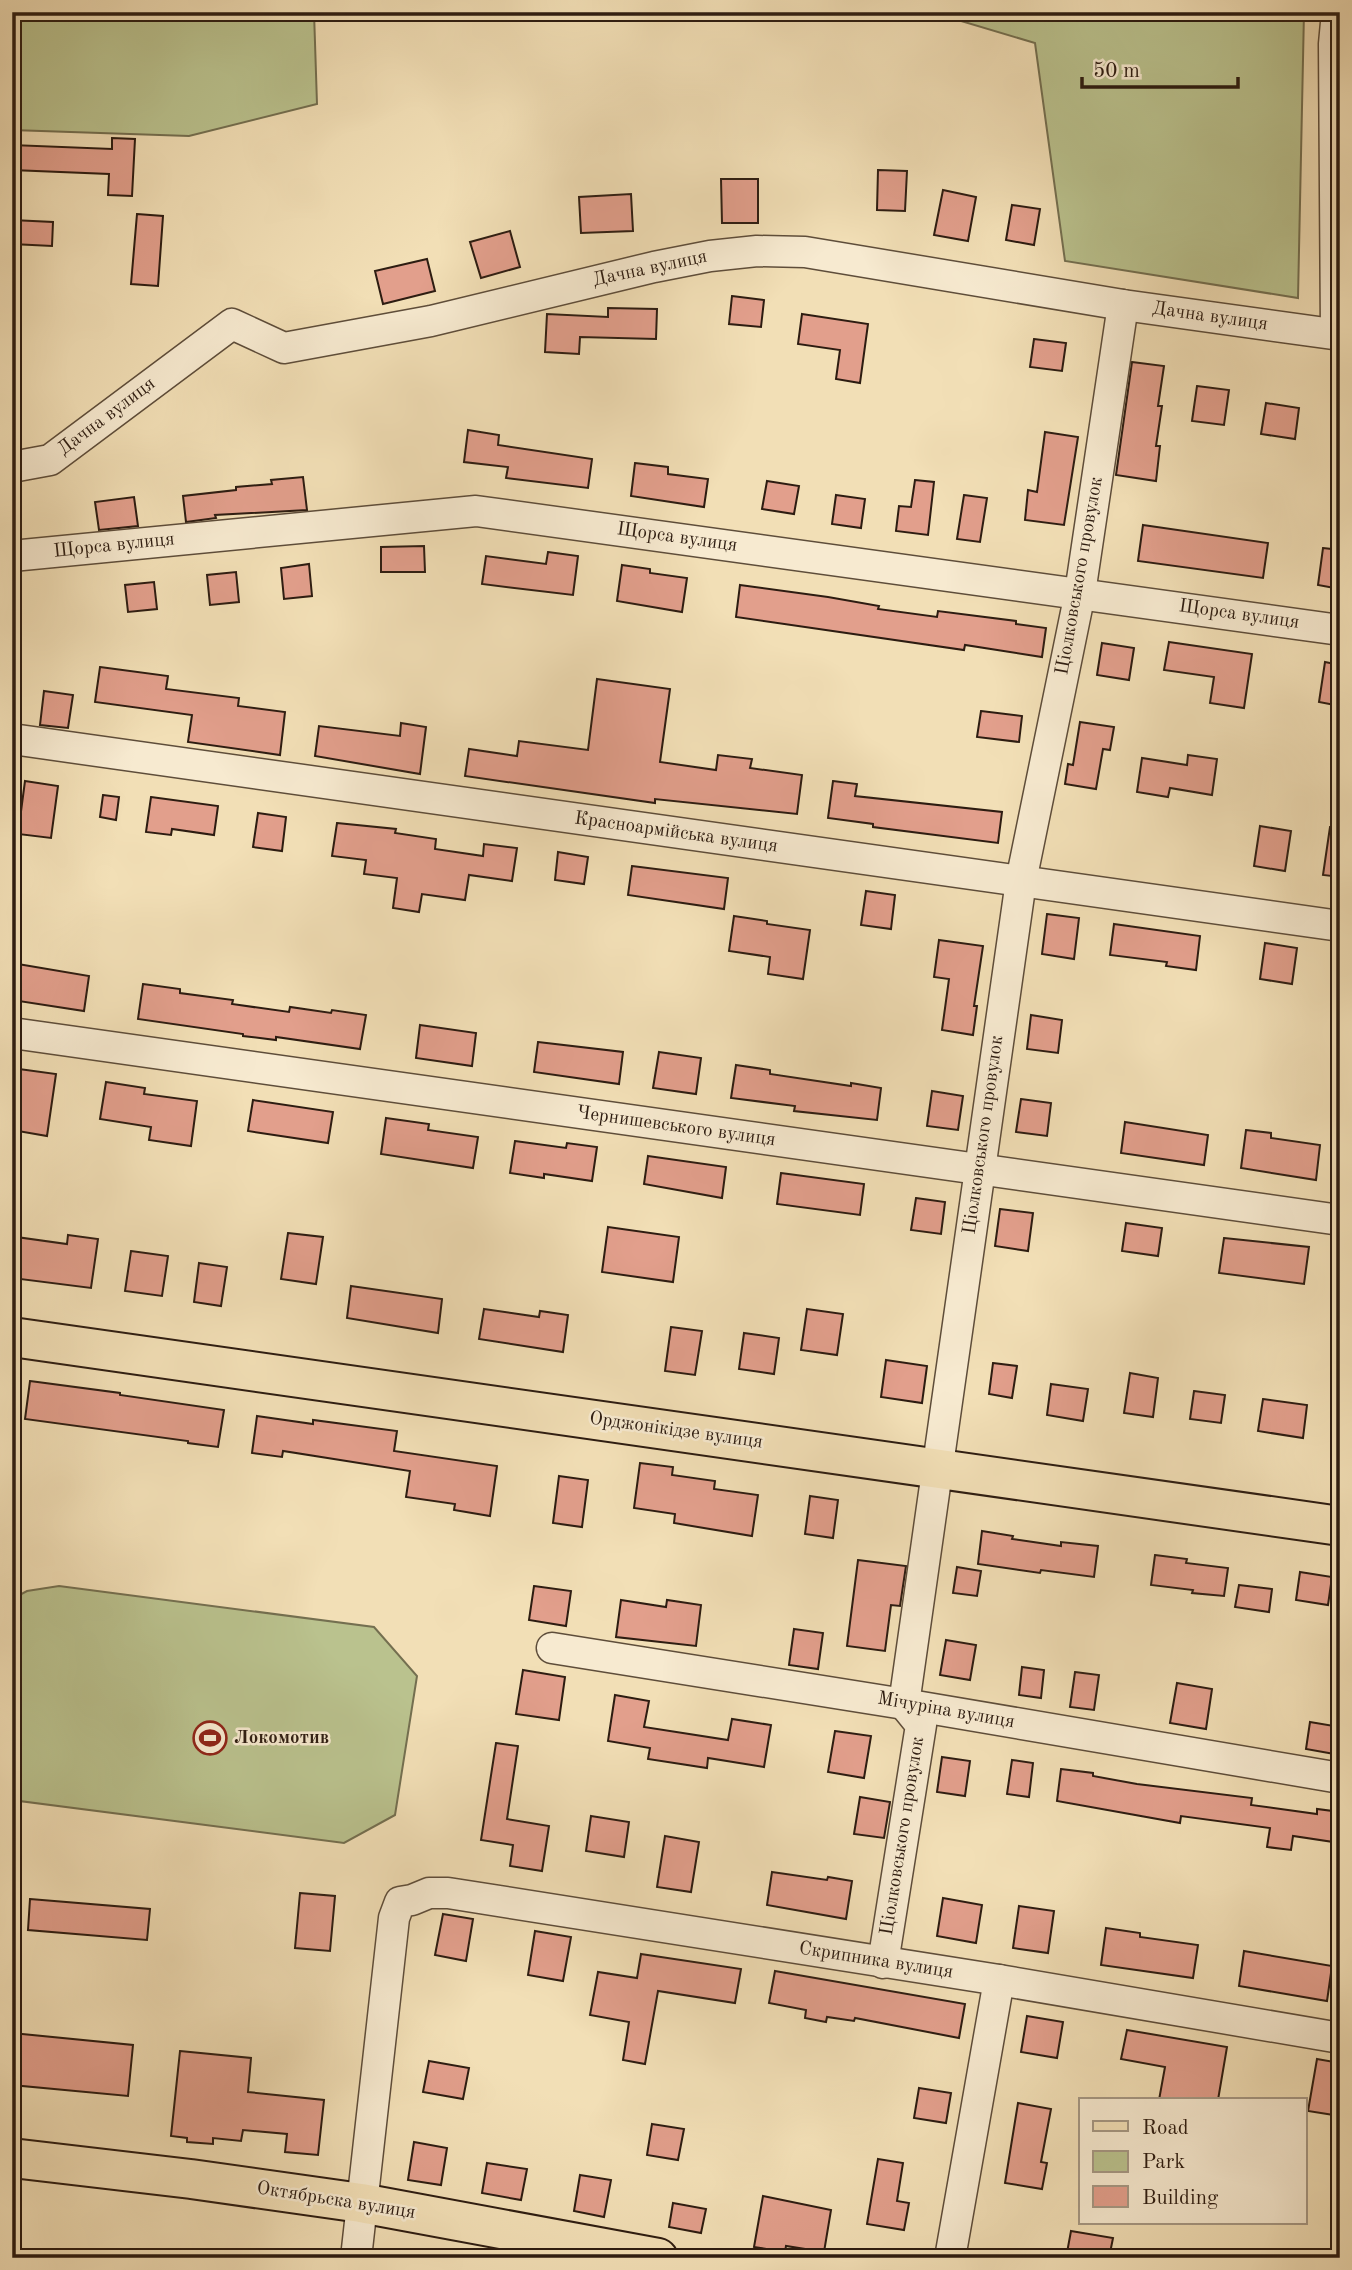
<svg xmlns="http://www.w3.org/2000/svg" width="1352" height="2270" font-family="'Old Standard TT',serif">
<rect width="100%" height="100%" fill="#f2dfb6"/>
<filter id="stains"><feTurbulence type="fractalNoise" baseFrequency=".00286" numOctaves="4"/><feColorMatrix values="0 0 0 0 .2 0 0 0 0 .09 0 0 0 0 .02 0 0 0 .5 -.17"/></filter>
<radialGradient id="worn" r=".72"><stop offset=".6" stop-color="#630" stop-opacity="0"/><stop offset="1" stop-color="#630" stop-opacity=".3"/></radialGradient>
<g fill="#bac28e" stroke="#746f50" stroke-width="2">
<path d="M12,12H314L317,104L189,136L12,130Z"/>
<path d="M931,12H1304L1298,298L1065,261L1035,43Z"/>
<path d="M59,1586L374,1627L417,1676L395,1815L344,1843L12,1800V1599L27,1591Z"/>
</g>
<g fill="#e29f8c" stroke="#2d1c11" stroke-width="2">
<path d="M112,138L135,139L132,196L108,195L109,174L12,170V145L112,149Z"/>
<path d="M878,170L907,171L905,211L877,210Z"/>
<path d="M721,179H758V223H722Z"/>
<path d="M943,190L976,197L968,241L934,235Z"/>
<path d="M631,194L633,231L581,233L579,197Z"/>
<path d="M1012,205L1040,209L1034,245L1006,240Z"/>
<path d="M137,214L163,216L158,286L131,284Z"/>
<path d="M12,220L53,222L52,246L12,244Z"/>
<path d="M510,231L520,267L481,278L470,242Z"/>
<path d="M427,259L435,291L383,304L375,271Z"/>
<path d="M732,296L764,300L761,327L729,324Z"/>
<path d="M608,308L657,309L656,339L580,337L579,354L545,352L547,314L608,317Z"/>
<path d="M802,314L868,324L860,383L836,379L840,350L798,344Z"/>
<path d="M1034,339L1066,343L1062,371L1030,367Z"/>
<path d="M1132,362L1164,366L1158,406H1162L1156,446H1160L1156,481L1116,475Z"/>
<path d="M1197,386L1229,390L1224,425L1192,421Z"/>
<path d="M1266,403L1299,408L1295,439L1261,434Z"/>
<path d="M468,430L499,435L498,445L592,459L588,488L506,478L508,467L464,462Z"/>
<path d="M1045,432L1078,437L1064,525L1025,520L1028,490L1037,492Z"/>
<path d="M635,463L668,467V474L708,479L704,507L631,496Z"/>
<path d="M303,477L307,510L215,515L216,518L186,522L183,496L236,490V487L272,484L271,480Z"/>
<path d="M915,480L934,482L928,535L896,531L899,506L911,507Z"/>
<path d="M767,481L799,486L794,514L762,509Z"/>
<path d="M836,495L865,499L861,528L832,524Z"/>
<path d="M964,495L987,498L980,542L957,539Z"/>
<path d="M134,497L138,526L99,530L95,502Z"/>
<path d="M1143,525L1268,543L1263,578L1138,561Z"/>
<path d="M424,546L425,572H381V547Z"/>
<path d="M1323,548L1340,550V589L1318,585Z"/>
<path d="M548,552L578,556L573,595L482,584L486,556L546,564Z"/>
<path d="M309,564L312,596L284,599L281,568Z"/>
<path d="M622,565L650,569V573L687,578L682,612L617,601Z"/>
<path d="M236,572L239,602L210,605L207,575Z"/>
<path d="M154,582L157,609L128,612L125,585Z"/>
<path d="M740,585L828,597L879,606L878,609L937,617L938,611L1016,621V624L1046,628L1042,657L965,645L964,650L736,617Z"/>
<path d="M1169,642L1252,654L1244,708L1210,703L1214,677L1164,670Z"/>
<path d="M1102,643L1134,648L1129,680L1097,675Z"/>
<path d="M1325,662L1340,665V706L1319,702Z"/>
<path d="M100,667L168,676L166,689L239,698L238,706L285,712L280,755L188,742L192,715L95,702Z"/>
<path d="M597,679L670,689L660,762L716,770L718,755L752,759L750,768L802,775L797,814L655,799V803L465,776L469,749L517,756L519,741L588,750Z"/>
<path d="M44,691L73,695L68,728L40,725Z"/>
<path d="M981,711L1022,716L1019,742L977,737Z"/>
<path d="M1080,722L1114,727L1110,750L1103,749L1096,789L1065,784L1068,764L1073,765Z"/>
<path d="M401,723L426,727L420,774L315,756L319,726L400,736Z"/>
<path d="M1188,755L1217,759L1212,795L1170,788L1168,797L1137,792L1142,758L1187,765Z"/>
<path d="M25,781L58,786L51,838L18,834Z"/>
<path d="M833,781L857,784L855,796L1002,812L998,843L873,827V824L828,818Z"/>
<path d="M103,795L119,797L116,820L100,817Z"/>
<path d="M151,797L218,806L214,835L172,829L171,835L146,832Z"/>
<path d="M258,813L286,817L282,851L253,847Z"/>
<path d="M337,823L396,829L395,833L436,839L435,849L483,856L484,844L517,848L512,881L469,875L465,900L422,894L419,912L393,908L397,878L364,874L366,860L332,856Z"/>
<path d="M1260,826L1291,831L1285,871L1254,866Z"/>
<path d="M1330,827L1340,828V877L1323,875Z"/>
<path d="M558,852L588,857L584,884L555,880Z"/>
<path d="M632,866L728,878L724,909L628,895Z"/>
<path d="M866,891L895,895L891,929L861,925Z"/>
<path d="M1047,914L1079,918L1074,959L1042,954Z"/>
<path d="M734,916L767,921V924L810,930L803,979L768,974L770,957L729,951Z"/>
<path d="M1114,924L1200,936L1196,970L1166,966L1167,962L1110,955Z"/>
<path d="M939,940L983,946L974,1006H977L973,1035L942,1030L949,979L934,977Z"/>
<path d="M1265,943L1297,948L1292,984L1260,979Z"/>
<path d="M12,963L89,976L84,1011L12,1000Z"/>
<path d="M143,984L180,989V993L233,1000L232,1004L289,1012L290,1007L331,1013L332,1010L366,1015L360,1049L276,1037V1040L243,1036V1034L138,1019Z"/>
<path d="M1031,1015L1062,1020L1058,1053L1027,1049Z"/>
<path d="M420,1025L476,1033L472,1066L416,1058Z"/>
<path d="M538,1042L623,1052L619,1084L534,1072Z"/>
<path d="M659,1052L701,1058L696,1094L653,1088Z"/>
<path d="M736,1065L770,1070V1074L851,1086V1083L881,1088L877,1120L794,1111L795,1106L731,1098Z"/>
<path d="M19,1069L56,1074L47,1136L12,1130V1113Z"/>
<path d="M106,1082L145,1088L144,1094L197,1101L191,1146L149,1140L151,1127L100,1119Z"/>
<path d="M932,1091L963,1096L958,1130L927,1126Z"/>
<path d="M1021,1099L1051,1103L1047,1136L1016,1132Z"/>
<path d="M253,1100L333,1112L328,1143L248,1131Z"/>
<path d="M386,1118L429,1124L428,1130L478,1137L473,1168L381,1154Z"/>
<path d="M1125,1122L1208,1135L1204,1165L1121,1153Z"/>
<path d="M1246,1130L1271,1133V1138L1320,1145L1316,1180L1241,1168Z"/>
<path d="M515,1141L566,1148L567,1143L597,1147L592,1181L544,1174V1178L510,1173Z"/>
<path d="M648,1156L726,1167L722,1198L644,1184Z"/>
<path d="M781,1173L864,1184L860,1215L777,1204Z"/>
<path d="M916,1198L945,1202L941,1234L911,1230Z"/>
<path d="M1000,1209L1033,1213L1028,1251L995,1246Z"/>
<path d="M1126,1223L1162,1228L1158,1256L1122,1251Z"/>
<path d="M608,1227L679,1237L673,1282L602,1272Z"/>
<path d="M288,1233L323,1237L316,1284L281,1279Z"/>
<path d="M68,1235L98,1239L91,1288L12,1278L16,1237L67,1244Z"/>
<path d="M1224,1238L1309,1247L1304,1284L1219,1273Z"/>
<path d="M131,1251L168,1256L162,1296L125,1291Z"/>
<path d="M199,1263L227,1267L221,1306L194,1302Z"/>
<path d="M351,1286L442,1299L438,1333L347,1318Z"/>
<path d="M484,1309L539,1317L540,1311L568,1315L563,1352L479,1339Z"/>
<path d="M807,1309L843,1314L837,1355L801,1350Z"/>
<path d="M671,1327L702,1331L695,1375L665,1371Z"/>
<path d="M744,1333L779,1338L774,1374L739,1369Z"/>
<path d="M886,1360L927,1366L922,1403L881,1397Z"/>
<path d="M993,1363L1017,1366L1012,1398L989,1394Z"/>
<path d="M1130,1373L1158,1378L1153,1417L1124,1413Z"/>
<path d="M30,1381L120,1393V1395L224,1410L218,1447L188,1443V1441L25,1419Z"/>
<path d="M1051,1384L1088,1389L1083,1421L1047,1415Z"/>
<path d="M1194,1391L1225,1395L1221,1423L1190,1419Z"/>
<path d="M1263,1399L1307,1405L1303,1438L1258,1431Z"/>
<path d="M257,1416L313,1424V1420L397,1431L394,1451L497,1466L490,1516L454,1510L455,1504L406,1497L410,1471L283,1451L282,1457L252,1453Z"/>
<path d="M640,1463L673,1467L672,1475L715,1481L714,1489L758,1495L752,1536L674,1523L675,1514L634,1508Z"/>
<path d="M559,1476L588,1480L582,1527L553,1523Z"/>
<path d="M810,1496L838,1500L833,1538L805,1534Z"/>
<path d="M982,1531L1013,1536L1012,1539L1061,1546V1542L1098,1546L1094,1577L1041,1570L1040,1573L978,1564Z"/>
<path d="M1155,1555L1187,1559L1186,1563L1228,1568L1224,1596L1192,1593L1193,1590L1151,1585Z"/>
<path d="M858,1560L906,1566L900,1606L891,1605L885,1651L847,1646Z"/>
<path d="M957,1567L981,1571L977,1596L953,1593Z"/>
<path d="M1300,1572L1332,1577L1328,1605L1296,1600Z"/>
<path d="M1239,1585L1272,1589L1269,1612L1235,1607Z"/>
<path d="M534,1586L571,1591L566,1626L529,1620Z"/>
<path d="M621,1600L666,1607L667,1600L701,1605L696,1646L616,1637Z"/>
<path d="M794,1629L823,1633L818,1669L789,1665Z"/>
<path d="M946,1640L976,1645L970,1680L940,1675Z"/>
<path d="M1022,1667L1044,1670L1041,1698L1019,1695Z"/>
<path d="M523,1670L565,1677L559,1720L516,1714Z"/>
<path d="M1075,1672L1099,1675L1094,1710L1070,1707Z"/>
<path d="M1177,1683L1212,1689L1206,1729L1170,1723Z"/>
<path d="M615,1695L649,1701L644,1727L728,1740L732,1719L771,1725L764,1767L708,1758L707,1768L648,1759L650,1748L608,1741Z"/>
<path d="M1310,1722L1340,1727V1755L1306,1749Z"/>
<path d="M835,1731L871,1736L864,1778L828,1772Z"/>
<path d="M496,1743L518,1746L507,1819L549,1826L542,1871L510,1866L513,1845L481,1840Z"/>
<path d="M942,1757L970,1761L965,1796L937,1792Z"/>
<path d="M1012,1760L1033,1763L1029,1797L1007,1794Z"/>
<path d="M1061,1769L1093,1773V1776L1137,1784L1252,1798L1251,1805L1317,1814V1809L1340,1812V1843L1293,1836L1291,1850L1267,1847L1270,1828L1181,1816L1180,1823L1057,1801Z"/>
<path d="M860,1797L890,1802L884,1838L854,1834Z"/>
<path d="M591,1816L629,1822L624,1857L586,1851Z"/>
<path d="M665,1836L699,1842L691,1892L657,1887Z"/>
<path d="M772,1872L827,1880L828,1877L852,1881L846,1919L767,1905Z"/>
<path d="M300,1893L335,1896L330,1951L295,1948Z"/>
<path d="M943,1898L982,1905L976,1943L937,1936Z"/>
<path d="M30,1899L150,1909L147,1940L28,1930Z"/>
<path d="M1019,1906L1054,1911L1048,1953L1013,1948Z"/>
<path d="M443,1914L473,1919L466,1961L435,1955Z"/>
<path d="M1106,1928L1140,1933V1937L1198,1945L1193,1978L1101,1965Z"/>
<path d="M535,1931L571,1937L563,1981L528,1975Z"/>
<path d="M1244,1951L1332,1966L1327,2001L1239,1986Z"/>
<path d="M641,1954L741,1969L735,2003L658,1991L645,2064L623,2060L629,2022L590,2015L598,1972L637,1978Z"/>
<path d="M775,1971L965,2004L959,2038L855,2018L854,2021L827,2017L826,2022L805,2018L806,2010L769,2003Z"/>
<path d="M1027,2016L1063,2022L1057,2058L1021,2052Z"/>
<path d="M1127,2030L1227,2047L1218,2100H1159L1165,2067L1121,2059Z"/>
<path d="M12,2033L133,2045L128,2096L12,2085Z"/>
<path d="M180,2051L251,2058L248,2092L324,2100L318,2155L285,2152L287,2134L243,2130L241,2141L213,2138V2144L187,2142V2138L171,2136Z"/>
<path d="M1317,2059L1340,2063V2116L1308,2111Z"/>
<path d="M429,2061L469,2068L463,2099L423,2092Z"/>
<path d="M919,2088L951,2093L946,2123L914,2118Z"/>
<path d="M1018,2103L1051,2109L1041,2162L1047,2163L1042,2189L1005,2183Z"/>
<path d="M652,2124L684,2129L678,2160L647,2155Z"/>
<path d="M414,2142L447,2148L441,2185L408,2180Z"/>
<path d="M878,2159L903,2163L897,2201L909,2203L904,2230L867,2224Z"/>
<path d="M487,2163L527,2169L521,2200L482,2193Z"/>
<path d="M580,2175L611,2180L604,2217L574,2211Z"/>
<path d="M763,2196L831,2210L824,2252L786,2246L785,2252L754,2247Z"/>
<path d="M673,2203L706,2209L701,2233L669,2227Z"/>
<path d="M1071,2231L1113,2238L1109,2258H1066Z"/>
</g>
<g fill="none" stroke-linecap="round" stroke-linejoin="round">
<defs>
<g id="minor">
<path d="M1336,334L1334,44L1337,12"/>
<path d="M12,467L50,460L232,324L284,348L431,321L654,267L710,256L757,251L805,252L1123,305L1340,335"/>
<path d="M12,556L476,511L1340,630"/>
<path d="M12,739L1340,926"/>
<path d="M12,1033L1340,1220"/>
<path d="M552,1648L904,1704L1340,1778"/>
<path d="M883,1963L921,1725L904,1704L1021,881L1080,593L1123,305"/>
<path d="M356,2258L394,1918L400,1902L412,1900L429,1893H448L999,1980L1340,2038"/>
<path d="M950,2258L999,1980"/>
</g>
<g id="major">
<path d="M12,1337L1340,1526"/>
<path d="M12,2158L191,2179L361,2203L658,2258"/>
</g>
</defs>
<use href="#minor" stroke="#5e4d3a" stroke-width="33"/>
<use href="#major" stroke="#2d1c11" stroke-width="42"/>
<use href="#minor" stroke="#f7ead0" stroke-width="30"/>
<use href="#major" stroke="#f2dfb6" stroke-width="38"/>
</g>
<defs>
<symbol id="stadium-ring" viewBox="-11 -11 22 22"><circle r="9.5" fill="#f7ead0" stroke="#8f2418" stroke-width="1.5"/><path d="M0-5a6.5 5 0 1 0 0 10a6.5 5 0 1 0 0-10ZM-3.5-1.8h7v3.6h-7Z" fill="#8f2418"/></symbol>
</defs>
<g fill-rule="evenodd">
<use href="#stadium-ring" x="191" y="1719" width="38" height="38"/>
</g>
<g text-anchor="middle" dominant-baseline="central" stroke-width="5" stroke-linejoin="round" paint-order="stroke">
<g font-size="19" fill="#2d1c11" stroke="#f7ead0">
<text transform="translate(650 269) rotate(-12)">Дачна вулиця</text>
<text transform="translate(1210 317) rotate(8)">Дачна вулиця</text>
<text transform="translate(107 417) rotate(-37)">Дачна вулиця</text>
<text transform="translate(677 538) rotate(8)">Щорса вулиця</text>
<text transform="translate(114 546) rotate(-6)">Щорса вулиця</text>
<text transform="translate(1080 576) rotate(-80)">Ціолковського провулок</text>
<text transform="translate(1239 615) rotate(8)">Щорса вулиця</text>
<text transform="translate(676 833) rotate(8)">Красноармійська вулиця</text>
<text transform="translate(676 1127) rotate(8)">Чернишевського вулиця</text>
<text transform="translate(984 1135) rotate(-82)">Ціолковського провулок</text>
<text transform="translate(676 1431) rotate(8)">Орджонікідзе вулиця</text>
<text transform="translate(946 1711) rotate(10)">Мічуріна вулиця</text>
<text transform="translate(903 1836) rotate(-81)">Ціолковського провулок</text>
<text transform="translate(876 1961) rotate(9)">Скрипника вулиця</text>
<text transform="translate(336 2201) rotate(9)">Октябрьска вулиця</text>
</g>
<g font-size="19" font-weight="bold" fill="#2d1c11" stroke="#f7ead0" text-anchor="start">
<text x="234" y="1738">Локомотив</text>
</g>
</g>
<rect width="1352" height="2270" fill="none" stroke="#f2dfb6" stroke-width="42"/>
<rect x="14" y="14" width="1324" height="2242" fill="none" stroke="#2d1c11" stroke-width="3.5"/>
<rect x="21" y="21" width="1310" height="2228" fill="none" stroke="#2d1c11" stroke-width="2"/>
<rect x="1079" y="2098" width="228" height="126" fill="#f7ead0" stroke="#a69884" stroke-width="2"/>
<rect x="1093" y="2121" width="35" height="10" fill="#f2dfb6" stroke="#a69884" stroke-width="2"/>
<text x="1142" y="2134" font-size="21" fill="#2d1c11">Road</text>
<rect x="1093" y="2151" width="35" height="21" fill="#bac28e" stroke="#a69884" stroke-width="2"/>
<text x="1142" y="2168" font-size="21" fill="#2d1c11">Park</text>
<rect x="1093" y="2186" width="35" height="21" fill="#e29f8c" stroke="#a69884" stroke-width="2"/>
<text x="1142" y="2204" font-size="21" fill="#2d1c11">Building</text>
<path d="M1082 77v10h156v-10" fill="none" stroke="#2d1c11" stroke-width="3.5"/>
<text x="1093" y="77" font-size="21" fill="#2d1c11" stroke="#f7ead0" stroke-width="5" paint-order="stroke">50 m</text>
<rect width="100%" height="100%" filter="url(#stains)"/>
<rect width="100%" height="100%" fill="url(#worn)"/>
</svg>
